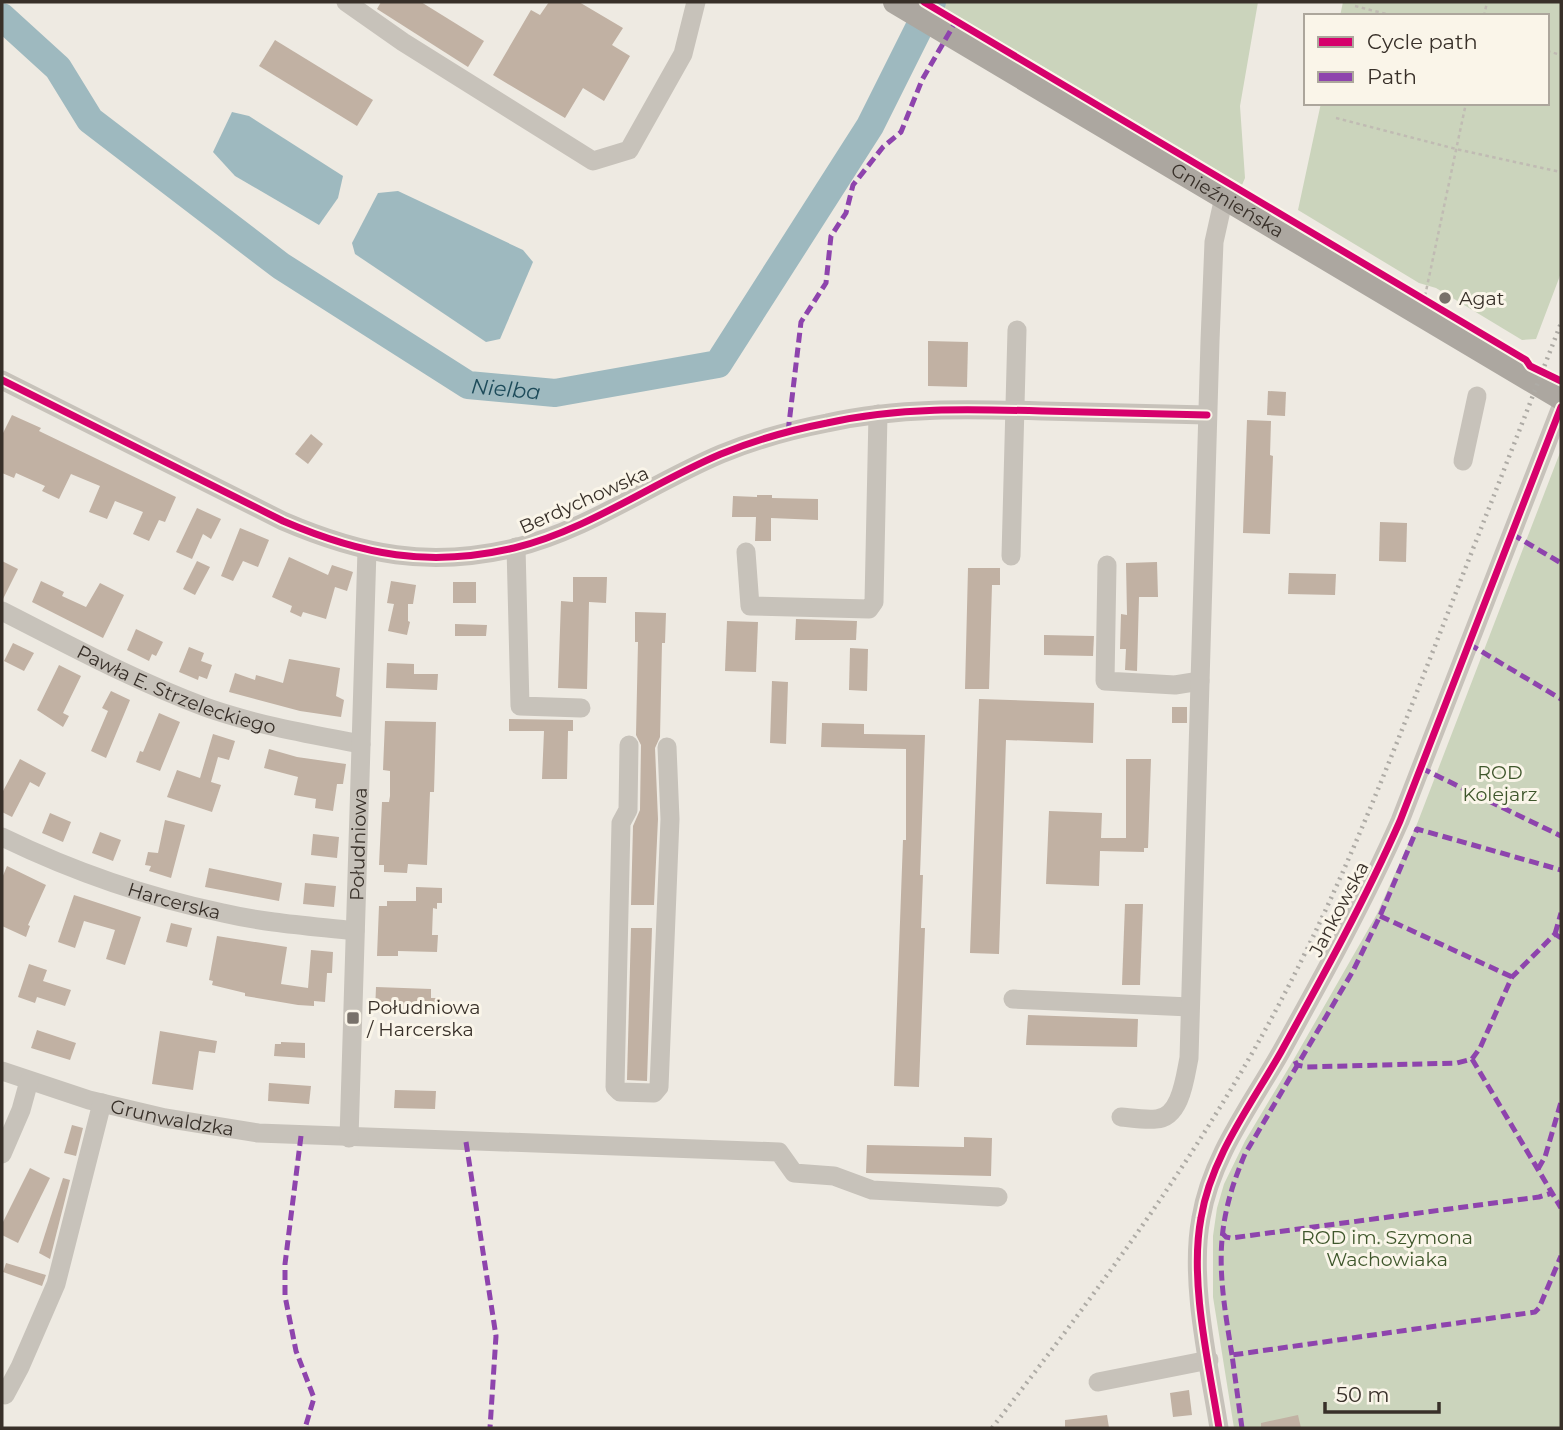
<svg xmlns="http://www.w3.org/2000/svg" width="1563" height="1430" font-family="Montserrat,sans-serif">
<rect width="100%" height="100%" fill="#eeeae2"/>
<g fill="#cbd4bc">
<path d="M943,2H1258L1240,106L1245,178L1242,185L941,6Z"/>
<path d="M1343,2H1561V273L1536,339L1522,340L1436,288L1419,283L1298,210L1321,103H1547V16H1340Z"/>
<path d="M1561,450V1428H1234L1213,1297V1236L1217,1208L1224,1184L1245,1141L1294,1059L1377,914L1417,824Z"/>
</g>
<g fill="#9eb9bf">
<path d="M232,112L249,116L343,176L338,198L319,225L235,176L213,152Z"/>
<path d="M398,191L523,250L533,262L500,339L486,342L355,254L352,243L378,193Z"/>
</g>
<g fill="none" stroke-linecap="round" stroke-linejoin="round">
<path stroke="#9eb9bf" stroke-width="28" id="s1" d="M2,17L58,68L90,120L281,266L468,385L555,393L718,364L870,126L932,2"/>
</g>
<g fill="#c1b1a3">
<path d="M381,2H421L484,41L468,67L377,9Z"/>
<path d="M549,2H579L623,28L612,45L630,56L604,101L583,88L565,118L493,75L531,10L540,15Z"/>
<path d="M275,40L373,100L357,126L259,66Z"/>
<path d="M928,341L968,342L967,387L928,386Z"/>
<path d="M1268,391L1286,392L1285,416L1267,415Z"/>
<path d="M12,415L41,428L39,431L176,497L165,522L159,520L149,541L133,534L143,512L115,501L107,519L89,512L100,486L71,474L59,499L42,491L45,486L16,473L14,478L2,473V435Z"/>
<path d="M1247,420L1271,421L1270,455L1273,456L1270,534L1243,533Z"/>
<path d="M311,434L323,444L308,464L295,454Z"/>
<path d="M757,495H772V498L818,499V520L771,518V541H755L756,517H732L733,496L757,497Z"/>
<path d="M197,508L221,519L211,539L203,534L192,559L176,552Z"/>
<path d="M1380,522L1407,523L1406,562L1379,561Z"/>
<path d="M240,528L269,540L258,567L243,561L233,581L221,576Z"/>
<path d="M289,557L328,575L332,565L353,572L347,591L335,587L326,619L303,612L301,617L290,612L292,606L272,597Z"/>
<path d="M2,561L18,569L3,599H2Z"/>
<path d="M197,561L210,567L195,595L183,589Z"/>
<path d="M1157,562L1158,597H1139L1137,671L1125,670L1126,649H1120L1121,614L1127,615L1126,563Z"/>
<path d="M968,568H1000V585H992L989,689H965Z"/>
<path d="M1289,573L1336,574L1335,595L1288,594Z"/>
<path d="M573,577H607L606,603L589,602L587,689L558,688L561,601L573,602Z"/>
<path d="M41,581L64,592L62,596L86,607L100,583L124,595L103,638L32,602Z"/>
<path d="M391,581L416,585L413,604H408V621L410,622L407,635L388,631L394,604L387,603Z"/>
<rect x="453" y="582" width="23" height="21"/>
<path d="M635,612L666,613L665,643H662L660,737L655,748L658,819L654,905H631L633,826L640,810L641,745L636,735L638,642H635Z"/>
<path d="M796,619L857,621L856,640H795Z"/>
<path d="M727,621L758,622L756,672L725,671Z"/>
<path d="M455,624L487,625L486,636H455Z"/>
<path d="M136,629L163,642L156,656L152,654L149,661L127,650Z"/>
<path d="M1044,635L1094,636L1093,656L1044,655Z"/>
<path d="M13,643L34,653L24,671L4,661Z"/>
<path d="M189,647L204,653L201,661L212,665L207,679L199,676L198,680L179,672Z"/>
<path d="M850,648L868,649L867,691L849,690Z"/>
<path d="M289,659L340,668L336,696L344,700L341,717L300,711L229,692L235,673L255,680L256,675L283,683Z"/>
<path d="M387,663L414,664V674H438L437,690L386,688Z"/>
<path d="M59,665L81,676L63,713L69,716L63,727L37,710Z"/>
<path d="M772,681L788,682L786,744L770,743Z"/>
<path d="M111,691L130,700L106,758L91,751L108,711L102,708Z"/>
<path d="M979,699L1094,703L1093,743L1006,740L999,954L970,953Z"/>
<rect x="1172" y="707" width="15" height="16"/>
<path d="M159,713L180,722L160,771L136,762L140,751L143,752Z"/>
<path d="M509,719L573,720V731H568L567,779H542L544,731H509Z"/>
<path d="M385,721L436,722L434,792H430L427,865L408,864L407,873L384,872V865H379L382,802H389L390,796V771L383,770Z"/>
<path d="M822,723L864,724V734L925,735L920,875H923L921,928H925L919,1087L894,1086L903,840H906V749L821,747Z"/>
<path d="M213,734L235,741L229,760L218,757L211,782L221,785L212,812L167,797L177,770L200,778Z"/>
<path d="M269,749L297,757L346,764L343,784H337L333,811L315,808L316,799L294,795L298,777L264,768Z"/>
<path d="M20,759L46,773L39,787L30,782L12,817L2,812V793Z"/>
<path d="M1126,759H1151L1148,848H1144V852L1100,851L1099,886L1046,884L1049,811L1102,813L1101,838H1126Z"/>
<path d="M50,813L71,822L63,842L42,833Z"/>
<path d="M165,820L185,825L171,878L149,871L151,866L145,865L148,852L158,853Z"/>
<path d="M100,832L121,840L113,861L92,853Z"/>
<path d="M313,834L339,837L337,858L311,855Z"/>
<path d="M7,866L46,885L28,925L30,926L26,937L2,926V878Z"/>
<path d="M209,868L282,883L279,901L205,887Z"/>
<path d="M305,883L336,886L334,907L303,904Z"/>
<path d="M416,887L442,888V903H437V909L433,908L432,935H438L437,952L398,951V956H377L379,906H387V901H416Z"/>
<path d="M74,895L141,917L125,965L106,959L115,930L84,921L75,948L58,942Z"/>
<path d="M1125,904H1143L1140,985H1122Z"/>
<path d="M171,923L192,928L187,947L166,942Z"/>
<path d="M631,928H652L647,1081L627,1080Z"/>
<path d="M217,936L287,947L281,984L308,988L311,950L333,952L332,973H327L325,1002L314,1001V1006L298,1005L245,996V993L212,985L213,981L209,980Z"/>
<path d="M29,964L47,970L43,981L71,990L65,1006L37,997L35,1003L18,997Z"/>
<path d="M376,987L431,989V998H440V1010L398,1009V1013L375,1012Z"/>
<path d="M1028,1015L1138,1019L1137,1047L1026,1045Z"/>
<path d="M37,1030L76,1043L70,1060L31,1048Z"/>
<path d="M160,1031L217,1041L215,1053L199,1051L193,1090L152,1084Z"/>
<path d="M281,1042L305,1043V1058L274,1056L275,1044H281Z"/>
<path d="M269,1083L311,1086L309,1104L268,1101Z"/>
<path d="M395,1090L436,1091L435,1109L394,1108Z"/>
<path d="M72,1125L83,1128L76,1156L64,1153Z"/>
<path d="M964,1137L992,1138L991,1176L866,1173L867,1145L964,1147Z"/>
<path d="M30,1168L50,1178L18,1243L2,1235V1224Z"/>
<path d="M63,1178L70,1180L50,1259L39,1253Z"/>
<path d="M6,1263L46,1275L42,1286L3,1272Z"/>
<path d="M1189,1390L1192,1415L1173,1417L1170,1393Z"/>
<path d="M1107,1415L1109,1428H1065V1420Z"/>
<path d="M1298,1415L1301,1428H1261V1423Z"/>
</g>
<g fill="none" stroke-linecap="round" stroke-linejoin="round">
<g stroke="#c0bbb3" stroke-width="2.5" stroke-dasharray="3.5 3.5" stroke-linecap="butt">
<path d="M1355,6L1394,16"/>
<path d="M1484,16L1487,2"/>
<path d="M1547,51L1561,55"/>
<path d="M1336,118L1456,149L1561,172"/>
<path d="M1425,296L1466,103"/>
</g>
<g stroke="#c7c2ba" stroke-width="19">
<path d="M346,2L403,42L593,161L629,150L683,54L696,2"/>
<path d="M2,380L283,521C362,555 429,568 514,548C588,530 652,483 721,454C755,440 791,430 827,423C899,407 970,409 1043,411C1098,412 1152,414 1207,415"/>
<path d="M1463,461L1477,396"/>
<path d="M516,547L520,706L581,708"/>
<path d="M746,552L750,606L869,609L874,602L878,414"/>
<path d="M1011,556L1017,330"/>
<path d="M1107,565L1105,681L1175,685L1200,681"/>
<path id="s2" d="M2,611C69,645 135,681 205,707C256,725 308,734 361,744"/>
<path d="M629,745L628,810L621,823L615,1087L620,1092L654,1093L659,1087L670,819L667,747"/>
<path id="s3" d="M2,837C72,871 146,897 223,913C266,923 311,926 355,931"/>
<path d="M1013,999L1190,1007"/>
<path id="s4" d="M2,1071L89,1100L165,1118L258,1133L779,1152L794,1173L834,1176L872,1190L998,1197"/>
<path d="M1121,1117C1132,1118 1145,1120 1156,1119C1181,1118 1185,1077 1189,1058L1210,341L1214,242L1224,197"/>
<path id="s5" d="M349,1138L367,550"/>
<path d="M2,1154L21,1110L29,1081"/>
<path d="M1098,1382L1209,1360"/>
<path d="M5,1395L20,1367L56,1284L102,1103"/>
<path d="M1219,1428C1209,1365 1189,1281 1201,1218C1211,1157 1251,1105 1281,1052C1323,976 1365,900 1400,821L1561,407"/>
</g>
<path stroke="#aca7a0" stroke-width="24" id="s6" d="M895,2L1561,398"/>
<path stroke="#aeaba5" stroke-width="4.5" stroke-dasharray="2 5" stroke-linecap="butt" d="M992,1428C1100,1288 1204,1149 1286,991C1343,881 1388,766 1433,651C1476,541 1519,432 1561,323"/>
<g stroke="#8e44ad" stroke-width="5" stroke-dasharray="10 5" stroke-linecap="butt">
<path d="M788,432L801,322L826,283L831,236L846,213L853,185L883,147L901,132L922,80L956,21"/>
<path d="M1512,534L1561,563"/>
<path d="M1469,644L1561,699"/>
<path d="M1421,768L1561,836"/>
<path d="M1380,916L1512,977"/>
<path d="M1555,934L1561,913"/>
<path d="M1472,1059L1561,1208"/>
<path d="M1295,1061L1297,1065L1307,1067L1457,1063L1472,1059L1480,1048L1512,977L1555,934L1561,938"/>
<path d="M301,1136L285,1264V1296L296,1351L314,1398L305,1428"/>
<path d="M466,1142L496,1336L490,1428"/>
<path d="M1538,1169L1545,1157L1561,1102"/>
<path d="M1222,1233L1226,1237L1231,1238L1539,1197L1552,1193"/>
<path d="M1232,1355C1219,1275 1212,1231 1245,1154L1353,971L1380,916L1417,829L1561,870"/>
<path d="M1242,1428L1232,1355L1535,1312L1539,1308L1561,1256"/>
</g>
<defs>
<g id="cycleway">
<path d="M924,2L1526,360L1530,366L1561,381"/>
<path d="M2,380L283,521C362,555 429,568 514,548C588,530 652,483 721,454C755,440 791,430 827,423C899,407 970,409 1043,411C1098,412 1152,414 1207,415"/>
<path d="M1219,1428C1209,1365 1189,1281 1201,1218C1211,1157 1251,1105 1281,1052C1323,976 1365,900 1400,821L1561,407"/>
</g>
</defs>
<use href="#cycleway" stroke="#faf5e9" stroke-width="11"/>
<use href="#cycleway" stroke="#d6006c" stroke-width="7"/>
</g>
<g fill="#78716a" stroke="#faf5e9" stroke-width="2.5">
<circle cx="1445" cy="298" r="7"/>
<rect x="346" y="1011" width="14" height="14" rx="3.5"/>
</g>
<g text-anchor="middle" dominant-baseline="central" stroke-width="6" stroke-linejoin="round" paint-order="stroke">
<g font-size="19" fill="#383029" stroke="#faf5e9">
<text stroke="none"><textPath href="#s6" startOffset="387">Gnieźnieńska</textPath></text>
<text transform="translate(584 500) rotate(-24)">Berdychowska</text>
<text stroke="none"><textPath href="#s2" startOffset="192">Pawła E. Strzeleckiego</textPath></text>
<text stroke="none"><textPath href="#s5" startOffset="294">Południowa</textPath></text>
<text stroke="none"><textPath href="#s3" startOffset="184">Harcerska</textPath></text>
<text transform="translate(1339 909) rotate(-62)">Jankowska</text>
<text stroke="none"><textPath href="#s4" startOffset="177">Grunwaldzka</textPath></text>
</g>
<g font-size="19" fill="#383029" stroke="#faf5e9" text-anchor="start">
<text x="1459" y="298">Agat</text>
<text x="367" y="1007">Południowa<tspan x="367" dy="22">/ Harcerska</tspan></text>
</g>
<g font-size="19" fill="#3f572c" stroke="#faf5e9">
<text x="1500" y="772">ROD<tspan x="1500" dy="22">Kolejarz</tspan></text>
<text x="1387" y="1237">ROD im. Szymona<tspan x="1387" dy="22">Wachowiaka</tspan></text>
</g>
<g font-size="21" font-style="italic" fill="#1d4b5a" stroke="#faf5e9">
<text stroke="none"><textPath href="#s1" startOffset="637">Nielba</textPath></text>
</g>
</g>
<rect width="1563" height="1430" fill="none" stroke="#383029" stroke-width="7"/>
<rect x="1304" y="14" width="245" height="91" fill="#faf5e9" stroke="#aca69c" stroke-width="2"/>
<rect x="1318" y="37" width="35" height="10" fill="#d6006c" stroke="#aca69c" stroke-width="2"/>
<text x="1367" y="49" font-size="21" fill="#383029">Cycle path</text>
<rect x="1318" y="72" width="35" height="10" fill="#8e44ad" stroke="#aca69c" stroke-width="2"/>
<text x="1367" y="84" font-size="21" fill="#383029">Path</text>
<path d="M1325 1402v10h114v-10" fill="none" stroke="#383029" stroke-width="3.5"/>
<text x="1336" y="1402" font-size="21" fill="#383029" stroke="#faf5e9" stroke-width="5" paint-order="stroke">50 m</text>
</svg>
